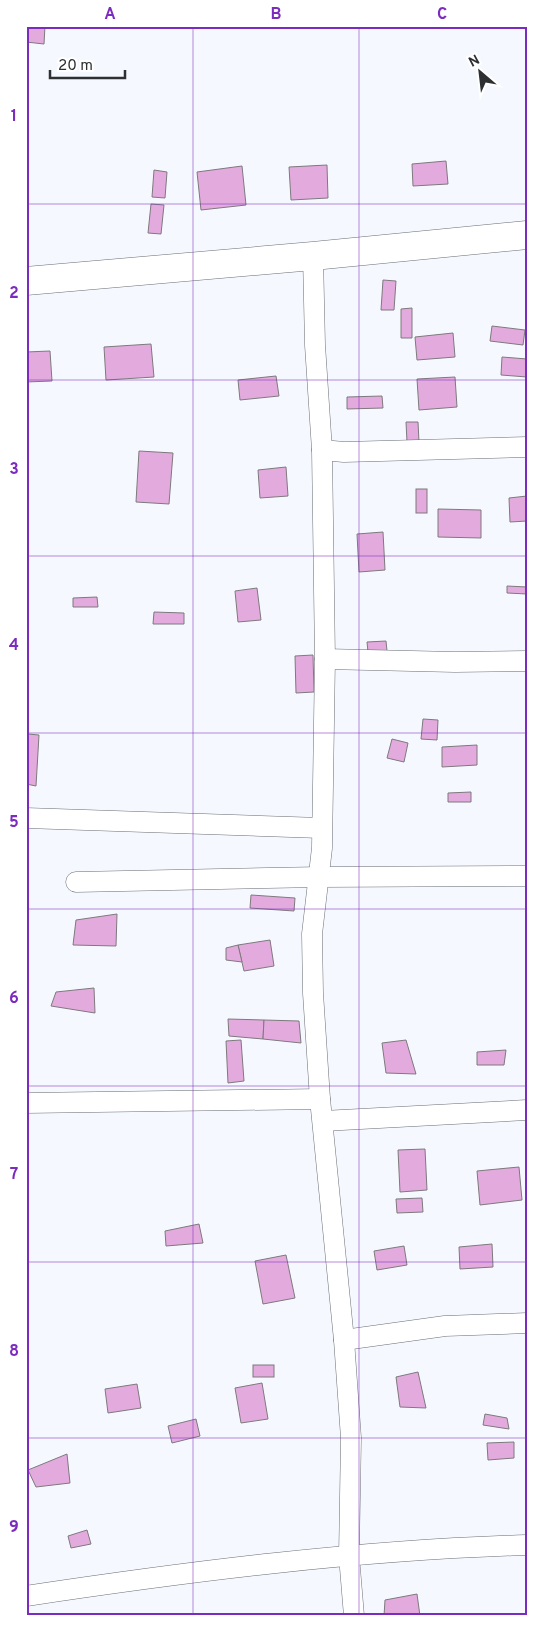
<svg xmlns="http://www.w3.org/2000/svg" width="553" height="1642" font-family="Overpass,sans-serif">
<rect width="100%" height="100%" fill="#f5f9ff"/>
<g fill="#e3abdd" stroke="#7e797d">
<path d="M26,26H45L44,44L26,42Z"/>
<path d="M446,161L448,184L413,186L412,164Z"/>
<path d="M327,165L328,198L291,200L289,167Z"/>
<path d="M242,166L246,205L201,210L197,172Z"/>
<path d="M154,170L167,172L165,198L152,197Z"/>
<path d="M151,204L164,205L161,234L148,233Z"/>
<path d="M383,280L396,281L394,310H381Z"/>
<path d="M412,308V338H401V309Z"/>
<path d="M492,326L525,330L523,345L490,341Z"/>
<path d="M453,333L455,357L417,360L415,337Z"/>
<path d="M151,344L154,377L106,380L104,347Z"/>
<path d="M50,351L52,381L26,382V352Z"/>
<path d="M502,357L527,359V377L501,375Z"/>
<path d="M276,376L279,396L240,400L238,380Z"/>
<path d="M455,377L457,407L419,410L417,379Z"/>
<path d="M382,396L383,408L347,409V397Z"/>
<path d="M406,422H418L419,442H407Z"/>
<path d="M139,451L173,453L169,504L136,502Z"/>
<path d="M286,467L288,496L260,498L258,470Z"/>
<rect x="416" y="489" width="11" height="24"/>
<path d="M527,496V521L510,522L509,498Z"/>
<path d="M438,509L481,510V538L438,537Z"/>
<path d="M383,532L385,570L359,572L357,534Z"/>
<path d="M507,586L527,587V594L507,593Z"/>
<path d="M257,588L261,620L238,622L235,591Z"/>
<path d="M97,597L98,607H73V598Z"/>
<path d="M154,612L184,613V624H153Z"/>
<path d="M386,641L387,651L368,652L367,642Z"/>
<path d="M313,655L314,692L296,693L295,656Z"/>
<path d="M423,719L438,720L437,740L421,739Z"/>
<path d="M28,734L39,735L36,786L26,784Z"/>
<path d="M392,739L408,743L404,762L387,758Z"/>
<path d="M477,745V765L442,767V747Z"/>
<path d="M471,792V802H448V793Z"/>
<path d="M251,895L295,898L294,911L250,908Z"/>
<path d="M117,914L116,946L73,945L76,920Z"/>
<path d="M270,940L274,966L244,971L238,945Z"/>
<path d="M238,945L242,962L226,960V948Z"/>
<path d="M94,988L95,1013L51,1006L56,992Z"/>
<path d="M228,1019L264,1020L263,1039L229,1036Z"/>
<path d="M264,1020L299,1021L301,1043L263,1039Z"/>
<path d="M241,1040L244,1081L228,1083L226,1041Z"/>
<path d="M406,1040L416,1074L386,1073L382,1043Z"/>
<path d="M506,1050L504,1065H477V1052Z"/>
<path d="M425,1149L427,1190L400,1192L398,1150Z"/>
<path d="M519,1167L522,1200L480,1205L477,1171Z"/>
<path d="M422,1198L423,1212L397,1213L396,1199Z"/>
<path d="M199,1224L203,1243L166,1246L165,1231Z"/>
<path d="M492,1244L493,1267L460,1269L459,1247Z"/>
<path d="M404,1246L407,1265L377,1270L374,1251Z"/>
<path d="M286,1255L295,1298L263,1304L255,1261Z"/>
<rect x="253" y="1365" width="21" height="12"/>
<path d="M418,1372L426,1408L400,1407L396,1377Z"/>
<path d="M262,1383L268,1419L241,1423L235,1388Z"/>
<path d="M137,1384L141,1408L108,1413L105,1389Z"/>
<path d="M485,1414L507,1418L509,1429L483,1425Z"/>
<path d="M196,1419L200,1436L172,1443L168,1426Z"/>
<path d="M514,1442V1458L488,1460L487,1443Z"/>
<path d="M67,1454L70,1483L36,1487L28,1470Z"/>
<path d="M87,1530L91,1544L71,1548L68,1536Z"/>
<path d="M417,1594L420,1616H384L385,1600Z"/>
</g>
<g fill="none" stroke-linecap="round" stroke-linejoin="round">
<defs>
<g id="minor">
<path d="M313,256L315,345L322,450L325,659L322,848L312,934L313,993L320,1099L344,1340L351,1438L349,1556L354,1616"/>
<path d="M322,450L344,452L527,447"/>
<path d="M325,659L455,662L527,661"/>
<path d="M26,818L321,828"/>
<path d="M76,882L320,877L527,876"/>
<path d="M26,1103L320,1099"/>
<path d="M323,1121L527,1110"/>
<path d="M344,1340L445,1326L527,1323"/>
<path d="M26,1596C192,1571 359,1550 527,1545"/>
</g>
<path id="secondary" d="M26,281L313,256L527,235"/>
</defs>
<use href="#minor" stroke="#6a6e73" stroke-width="21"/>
<use href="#secondary" stroke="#6a6e73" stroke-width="29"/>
<use href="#minor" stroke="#fff" stroke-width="20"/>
<use href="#secondary" stroke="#fff" stroke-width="28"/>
</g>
<path fill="none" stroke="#7b2cbf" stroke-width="1" stroke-opacity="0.55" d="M193,26V1616M359,26V1616M26,204H527M26,380H527M26,556H527M26,733H527M26,909H527M26,1086H527M26,1262H527M26,1438H527"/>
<rect width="553" height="1642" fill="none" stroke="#ffffff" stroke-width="55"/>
<g transform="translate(480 72) rotate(332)" stroke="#ffffff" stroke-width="4" paint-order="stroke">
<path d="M0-4L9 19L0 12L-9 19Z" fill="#2d2f31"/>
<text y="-8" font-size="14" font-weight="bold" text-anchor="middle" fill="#2d2f31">N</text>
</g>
<path d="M50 70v8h75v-8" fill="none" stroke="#2d2f31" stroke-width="2.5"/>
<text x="58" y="70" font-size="15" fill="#2d2f31" stroke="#ffffff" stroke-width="4" paint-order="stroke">20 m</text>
<rect x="28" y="28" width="498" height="1586" fill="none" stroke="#7b2cbf" stroke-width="2"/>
<g font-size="16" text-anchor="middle" font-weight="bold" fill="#7b2cbf">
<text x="110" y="19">A</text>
<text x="276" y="19">B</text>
<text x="442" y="19">C</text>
<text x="14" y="121">1</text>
<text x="14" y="298">2</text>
<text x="14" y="474">3</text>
<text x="14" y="650">4</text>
<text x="14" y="827">5</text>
<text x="14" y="1003">6</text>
<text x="14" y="1179">7</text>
<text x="14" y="1356">8</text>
<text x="14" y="1532">9</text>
</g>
</svg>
